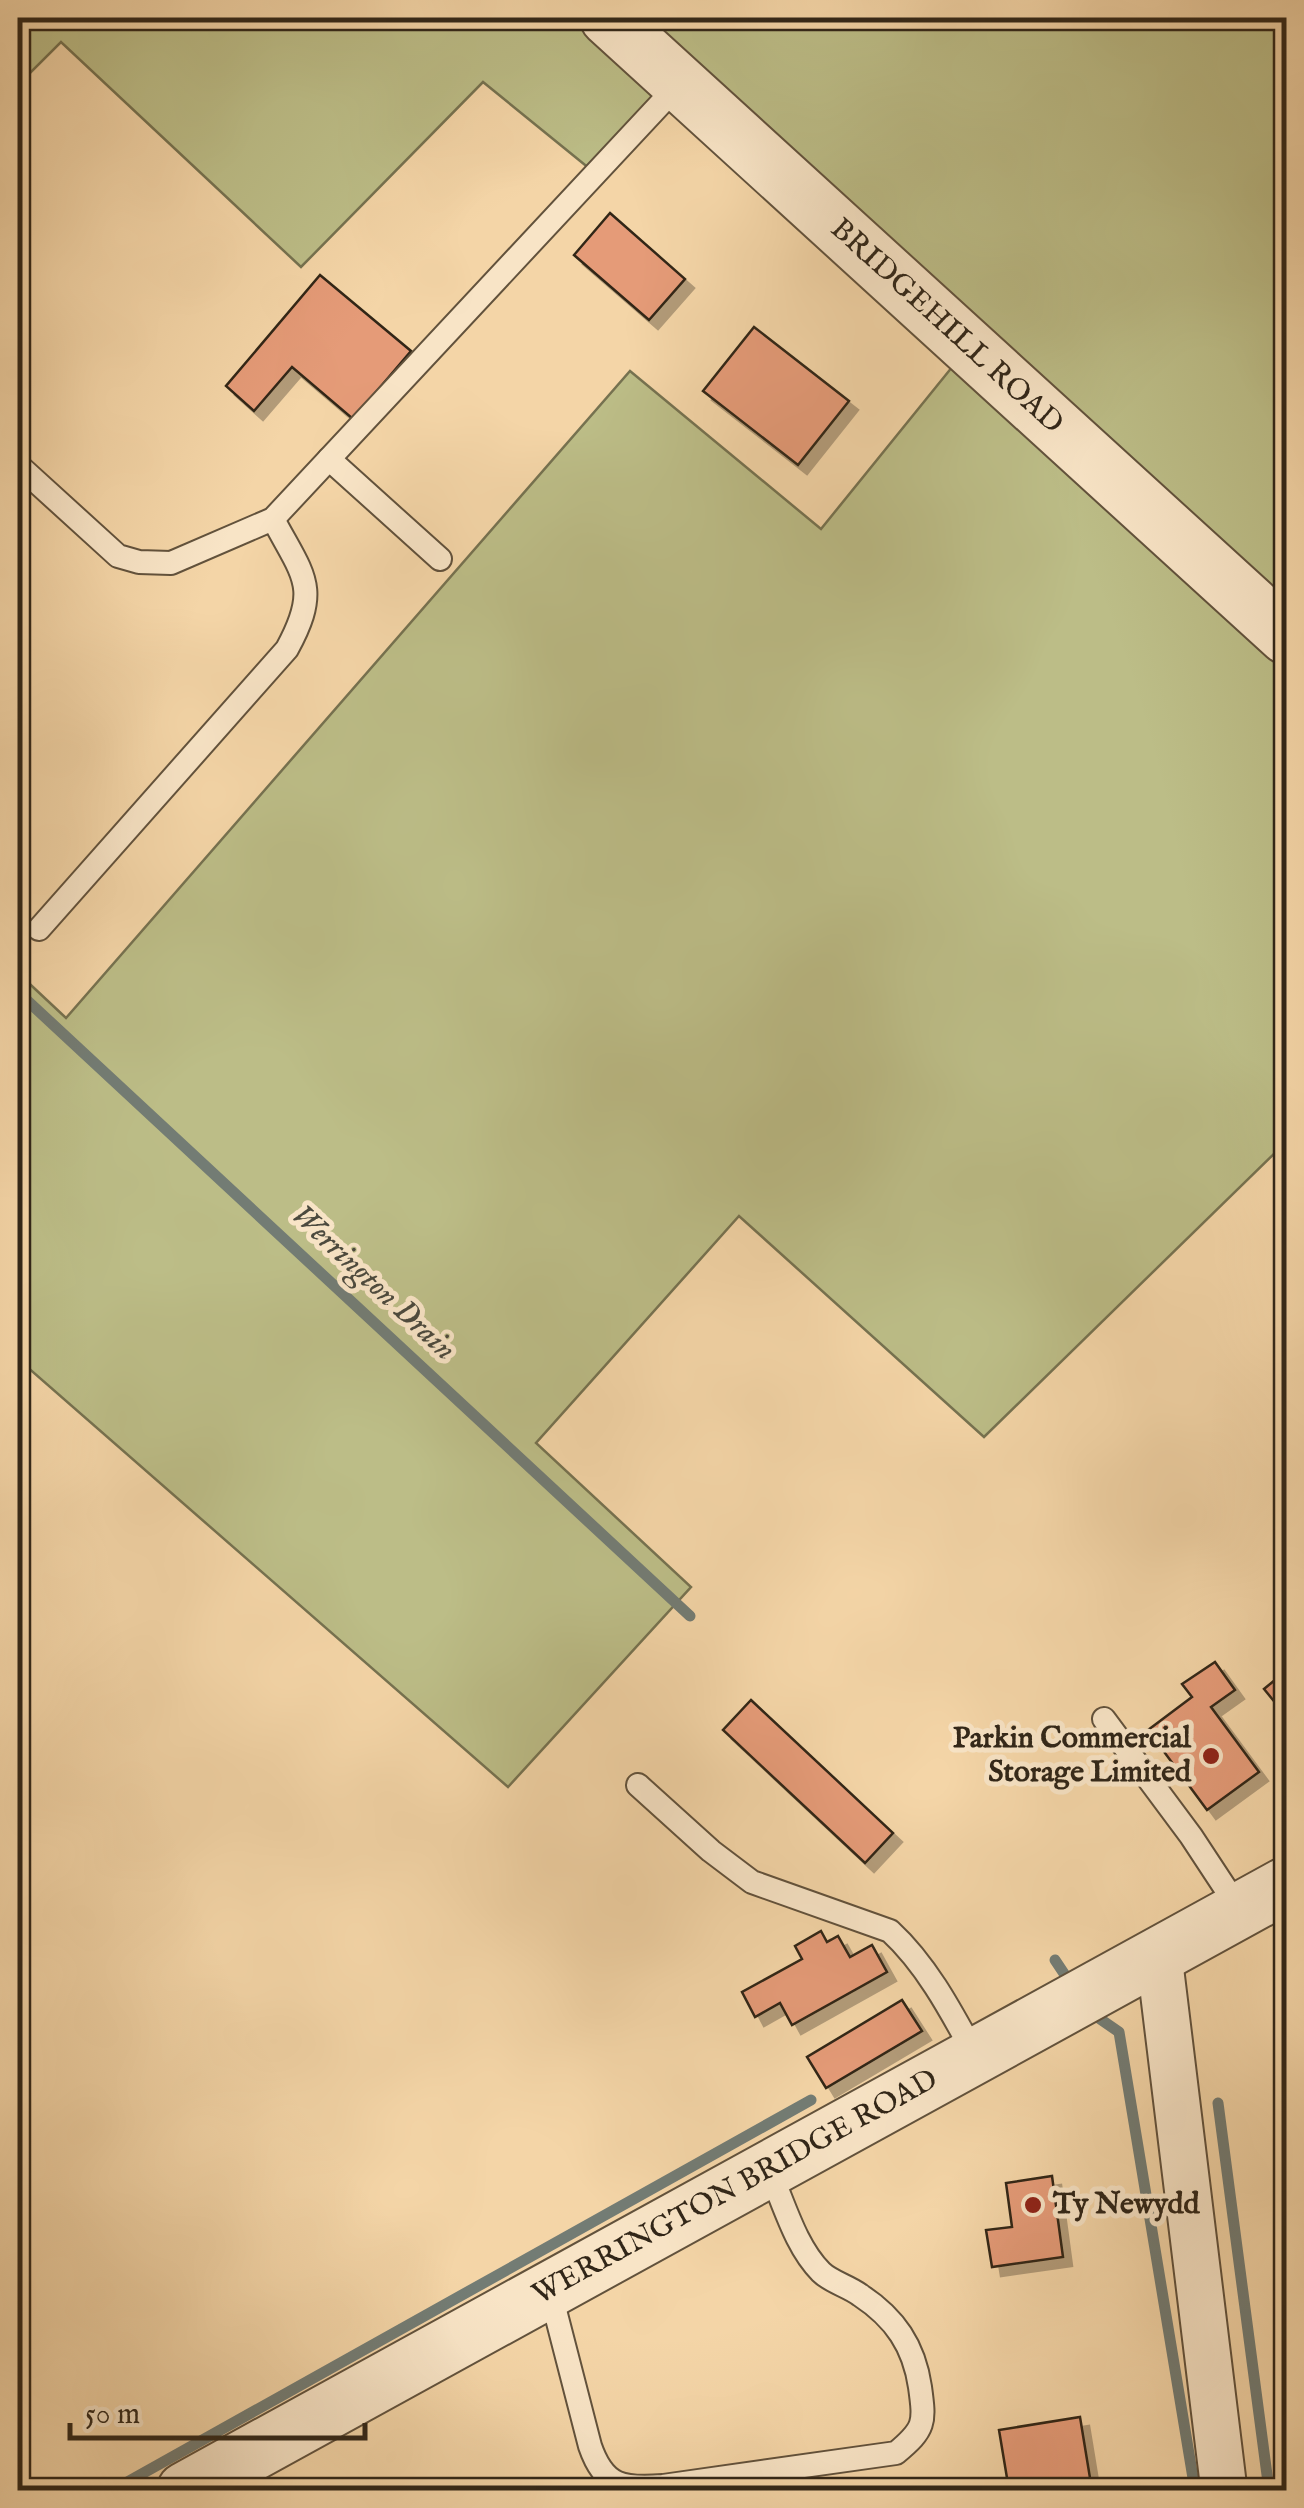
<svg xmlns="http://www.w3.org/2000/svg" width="1304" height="2508" font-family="'IM FELL English',serif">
<defs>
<filter id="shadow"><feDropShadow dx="9" dy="9" stdDeviation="0" flood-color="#0004"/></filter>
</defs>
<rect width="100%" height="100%" fill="#f4d5a7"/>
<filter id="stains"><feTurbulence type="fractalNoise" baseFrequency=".002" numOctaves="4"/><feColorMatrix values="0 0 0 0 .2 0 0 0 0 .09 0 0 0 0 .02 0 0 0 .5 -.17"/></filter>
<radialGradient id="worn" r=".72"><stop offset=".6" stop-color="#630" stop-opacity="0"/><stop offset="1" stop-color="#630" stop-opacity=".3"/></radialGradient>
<g fill="#bcbd87" stroke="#767250" stroke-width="2.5">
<path d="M18,18H596L670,84L590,169L483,82L301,267L61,42L18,85Z"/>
<path d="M641,18H1286V606Z"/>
<path d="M957,361L1286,654V1142L984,1437L739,1216L536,1443L691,1587L508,1787L18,1359V973L66,1018L630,371L821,529Z"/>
</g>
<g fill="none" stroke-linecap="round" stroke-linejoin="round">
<g stroke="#737c74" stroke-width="11">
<path d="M18,992L690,1616"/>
<path d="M1055,1960L1065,1975"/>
<path d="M1090,2012L1119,2032L1195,2490"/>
<path d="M1218,2103L1269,2490"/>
<path d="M113,2490L811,2100"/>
</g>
</g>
<g fill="#e59b78" stroke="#312618" stroke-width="2.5" filter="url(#shadow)">
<path d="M610,213L685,279L649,320L574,255Z"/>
<path d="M320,275L411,351L353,419L292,367L254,411L226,386Z"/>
<path d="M754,327L849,401L798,465L703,391Z"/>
<path d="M1215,1662L1235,1690L1211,1707L1259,1772L1207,1810L1148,1730L1192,1697L1182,1684Z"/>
<path d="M1286,1671V1716L1264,1689Z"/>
<path d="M751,1700L893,1833L865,1863L723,1730Z"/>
<path d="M821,1931L827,1942L838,1936L850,1957L872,1945L887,1972L792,2025L780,2003L755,2017L742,1992L802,1959L795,1946Z"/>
<path d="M902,2000L922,2031L826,2088L807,2057Z"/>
<path d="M1052,2176L1063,2257L992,2267L986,2230L1012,2227L1006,2183Z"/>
<path d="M1080,2417L1091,2484L1053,2490H1009L999,2430Z"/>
</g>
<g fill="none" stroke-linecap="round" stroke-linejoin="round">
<defs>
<g id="service">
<path d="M329,459L440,559"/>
<path d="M18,465L118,556L139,562L171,563L273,519L680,83"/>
<path d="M39,929L287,649C321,587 303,576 273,519"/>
<path d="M1104,1719L1191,1836L1241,1912"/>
<path d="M638,1785L711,1851L752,1882L890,1931C927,1965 952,2013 976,2057"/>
<path d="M550,2291L590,2446C604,2487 623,2489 663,2486L896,2453C925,2429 925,2423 920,2387C914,2346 895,2318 860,2295C848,2286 831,2282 821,2272C795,2246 784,2203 769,2170"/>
</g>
<path id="minor" d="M1159,1956L1224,2490"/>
<g id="tertiary">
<path id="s1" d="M608,18L1286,636"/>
<path id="s2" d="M185,2490L1286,1885"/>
</g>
</defs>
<use href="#service" stroke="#62523c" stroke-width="26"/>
<use href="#minor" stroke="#62523c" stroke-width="49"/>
<use href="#tertiary" stroke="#62523c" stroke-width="59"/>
<use href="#service" stroke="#f8e4c6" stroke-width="22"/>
<use href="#minor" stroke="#f8e4c6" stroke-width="45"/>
<use href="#tertiary" stroke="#f8e4c6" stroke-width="55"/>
</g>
<g fill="#8f2418" stroke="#f8e4c6" stroke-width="4">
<circle cx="1211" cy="1756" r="10"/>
<circle cx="1033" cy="2205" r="10"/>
</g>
<g text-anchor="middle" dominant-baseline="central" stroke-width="10" stroke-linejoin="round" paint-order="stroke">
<g font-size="30" fill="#312618" stroke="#f8e4c6">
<text stroke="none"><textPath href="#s1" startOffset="458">BRIDGEHILL ROAD</textPath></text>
<text stroke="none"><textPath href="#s2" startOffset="628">WERRINGTON BRIDGE ROAD</textPath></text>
</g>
<g font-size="30" font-weight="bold" fill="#312618" stroke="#f8e4c6" text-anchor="end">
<text x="1191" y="1739">Parkin Commercial<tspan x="1191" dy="34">Storage Limited</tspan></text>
<text x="1053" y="2205" text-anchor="start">Ty Newydd</text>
</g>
<g font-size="32" font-style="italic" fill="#4c4a3e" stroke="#f8e4c6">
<text transform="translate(373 1283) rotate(43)">Werrington Drain</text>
</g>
</g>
<rect width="1304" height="2508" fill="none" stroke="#f4d5a7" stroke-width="60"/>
<rect x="20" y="20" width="1264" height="2468" fill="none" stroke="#312618" stroke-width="5"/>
<rect x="30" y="30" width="1244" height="2448" fill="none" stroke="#312618" stroke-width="2.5"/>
<path d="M70 2423v15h295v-15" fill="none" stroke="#312618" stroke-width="5"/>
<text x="85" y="2423" font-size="30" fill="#312618" stroke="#f8e4c6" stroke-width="8" paint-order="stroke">50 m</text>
<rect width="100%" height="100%" filter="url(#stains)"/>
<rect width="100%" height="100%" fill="url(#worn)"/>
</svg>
